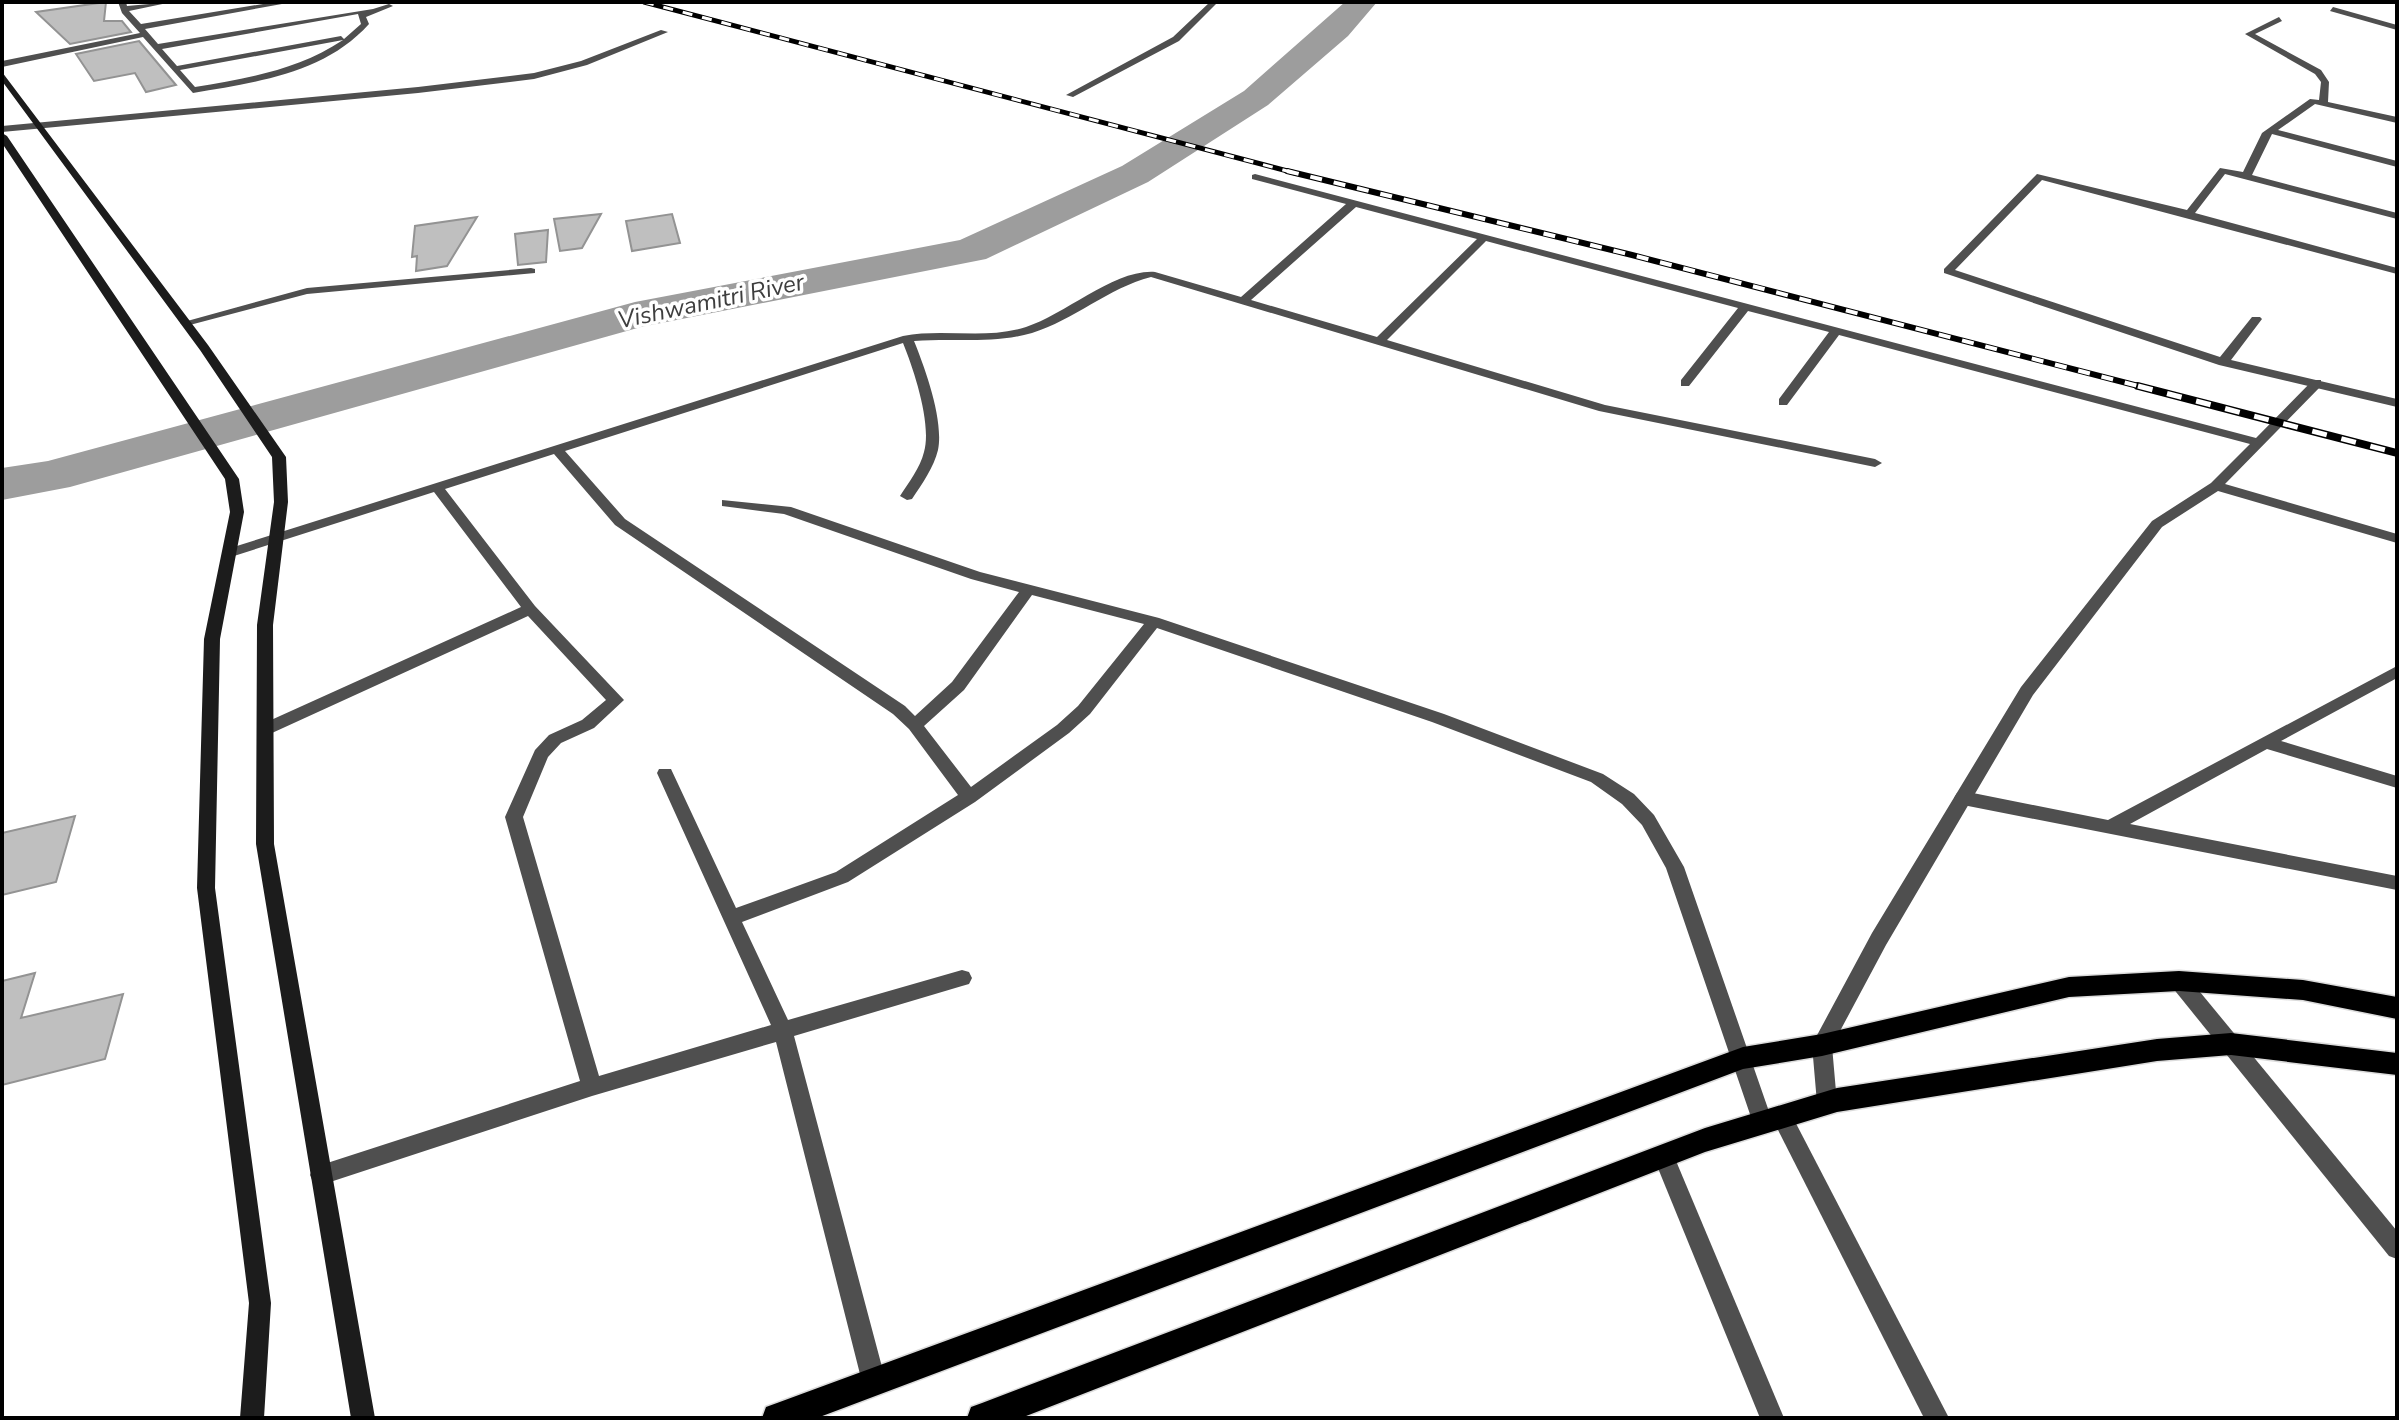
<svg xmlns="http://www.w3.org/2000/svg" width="2399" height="1420" font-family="'Nunito Sans',sans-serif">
<rect width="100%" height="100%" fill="#fff"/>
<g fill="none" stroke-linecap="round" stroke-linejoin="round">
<path fill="#9d9d9d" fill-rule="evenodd" d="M1345,2H1377L1348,36L1268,105L1148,182L986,259L641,327L70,487L2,500V468L48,461L635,302L960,240L1122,166L1244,91Z"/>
</g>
<g fill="#bfbfbf" stroke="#939393" stroke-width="2">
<path d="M106,2L104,21H122L131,32L70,44L36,12Z"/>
<path d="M139,41L176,85L146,92L135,73L94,81L76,54Z"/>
<path d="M601,214L582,248L560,251L554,219Z"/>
<path d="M672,214L680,243L632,251L626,221Z"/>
<path d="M477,217L447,266L416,271L417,256L412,257L415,226Z"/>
<path d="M548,230L546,262L518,265L515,234Z"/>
<path d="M75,816L56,882L2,895V833Z"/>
<path d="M35,973L21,1018L123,994L105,1059L2,1085V981Z"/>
</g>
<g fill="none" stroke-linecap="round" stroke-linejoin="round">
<defs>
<g id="primary">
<path d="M2179,971L2303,980L2397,997V1019L2303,1000L2179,991L2069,997L1822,1056L1743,1069L817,1418H762L766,1407L777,1403L1743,1047L1822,1034L2069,977Z"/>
<path d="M2231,1033L2397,1053V1075L2231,1055L2157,1061L1837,1112L1705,1152L1021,1418H967L971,1407L982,1403L1705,1128L1837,1088L2157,1039Z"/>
</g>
</defs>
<use href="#primary" stroke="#dbdbdb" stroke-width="3"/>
<g fill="#4f4f4f" fill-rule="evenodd">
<path d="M118,2H126L127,6L172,2L129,11L141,24L275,2H293L145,29L158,44L373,9L389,4L393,6L366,17L369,24C324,74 256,82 193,93L143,37L2,67V61L140,33L122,13ZM358,14L361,24L344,39L341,36L177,66L162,49ZM343,40C298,70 248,78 195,87L180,70Z"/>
<path d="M2333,7L2397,25V30L2330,11Z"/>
<path d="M2279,17L2282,21L2255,34L2321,70L2329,82L2328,102L2397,117V123L2315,104L2278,130L2397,161V167L2272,134L2252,175L2397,213V219L2225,174L2195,213L2397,268V274L2042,180L1955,270L2220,357L2252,317H2260L2262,319L2231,360L2397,399V407L2219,365L1944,273V269L2037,174L2187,210L2220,168L2243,172L2262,133L2310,99L2319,100L2321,82L2315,74L2245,34Z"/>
<path d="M531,268L535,269V273L307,294L186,326L180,323L307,288Z"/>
<path d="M2397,666V678L2281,741L2397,776V788L2267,749L2130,824L2397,876V890L1963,805L1957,803L1954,798L1957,793L1963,791L2108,820Z"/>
<path d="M1782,1107L1789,1110L1949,1418H1924L1775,1124L1772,1117L1775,1110Z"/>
<path d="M1664,1146L1671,1149L1784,1418H1760L1653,1156L1657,1149Z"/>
</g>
<g fill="#4f4f4f" fill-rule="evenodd">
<path d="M1210,2H1218L1179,41L1073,97L1066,95L1173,37Z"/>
<path d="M661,30L668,32L587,65L534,79L418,93L2,132V126L418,87L534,73L581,61Z"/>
<path d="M1255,174L2256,438L2313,380H2321V386L2225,484L2397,534V543L2218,491L2162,527L2033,695L1886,945L1832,1046L1837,1103L1834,1110L1827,1112L1820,1110L1817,1103L1812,1045L1815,1039L1872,933L2021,687L2152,521L2211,483L2250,444L1839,335L1787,405H1779V399L1829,332L1748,311L1689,386H1681V380L1738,308L1486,241L1387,340L1605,405L1875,459L1882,463L1875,467L1599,411L1151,277C1108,288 1074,320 1032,333C994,344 954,338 914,341C925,368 944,420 938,450C934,467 922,484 912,499L907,500L900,496C909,482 920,468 924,452C932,424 914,370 903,343L565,451L625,519L905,706L915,716L952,682L1019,592L971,579L784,514L722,506V500L791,507L980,572L1159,618L1444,714L1603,774L1634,794L1654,815L1684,867L1773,1123L1770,1130L1763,1133L1756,1130L1753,1123L1666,868L1642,825L1622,804L1591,782L1432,722L1157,628L1090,714L1069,733L975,802L848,882L742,922L788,1020L962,970L969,972L972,978L969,984L962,986L794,1036L886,1382L882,1390L874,1394L866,1390L862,1382L776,1042L592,1096L321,1185L313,1182L310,1175L313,1168L321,1165L580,1081L505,817L535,750L549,735L582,720L606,700L528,616L272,733H260L258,729L260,725L521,607L434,492L234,556H224L222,553L224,550L903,336C943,328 986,340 1026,327C1065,315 1114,269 1155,272L1241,297L1346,204L1252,179V175ZM1356,207L1477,239L1377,337L1251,300ZM554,454L615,525L893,714L909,729L958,795L836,872L736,908L671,769H659L657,773L771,1025L599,1076L523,817L548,757L561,743L594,728L624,700L535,606L445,489ZM1032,595L1144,624L1078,706L1057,725L971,787L924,726L964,690Z"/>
<path d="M2179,973L2186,975L2397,1231V1259L2389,1256L2172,987L2169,981L2172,975Z"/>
</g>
<g fill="#1c1c1c" fill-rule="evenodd">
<path d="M2,72L208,345L286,457L288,502L273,625L274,844L375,1418H351L256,844L257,625L274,502L272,457L200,350L2,81Z"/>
<path d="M2,133L7,136L239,479L244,512L220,639L215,888L271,1303L264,1418H240L249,1303L197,888L204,639L230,512L225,479L2,143Z"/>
</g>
<use href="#primary" fill="#000" fill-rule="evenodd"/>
<defs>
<path id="rail-far2" d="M644,2L1295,173"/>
<path id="rail-far1" d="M1287,171L1632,255L2146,388"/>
<path id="rail" d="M2138,386L2397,453"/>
</defs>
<use href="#rail-far2" stroke="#000" stroke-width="5"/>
<use href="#rail-far1" stroke="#000" stroke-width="6"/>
<use href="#rail" stroke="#000" stroke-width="8"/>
<use href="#rail-far2" stroke="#fff" stroke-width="3" stroke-dasharray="10" stroke-linecap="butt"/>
<use href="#rail-far1" stroke="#fff" stroke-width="4" stroke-dasharray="12" stroke-linecap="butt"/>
<use href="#rail" stroke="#fff" stroke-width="5" stroke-dasharray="15" stroke-linecap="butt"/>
</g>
<g text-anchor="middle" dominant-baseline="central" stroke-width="7" stroke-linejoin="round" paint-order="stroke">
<g font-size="24" font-style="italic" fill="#3e3e3e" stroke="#fff">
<text transform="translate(711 301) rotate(-12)">Vishwamitri River</text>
</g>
</g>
<rect width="2399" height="1420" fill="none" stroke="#000000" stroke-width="8"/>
</svg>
